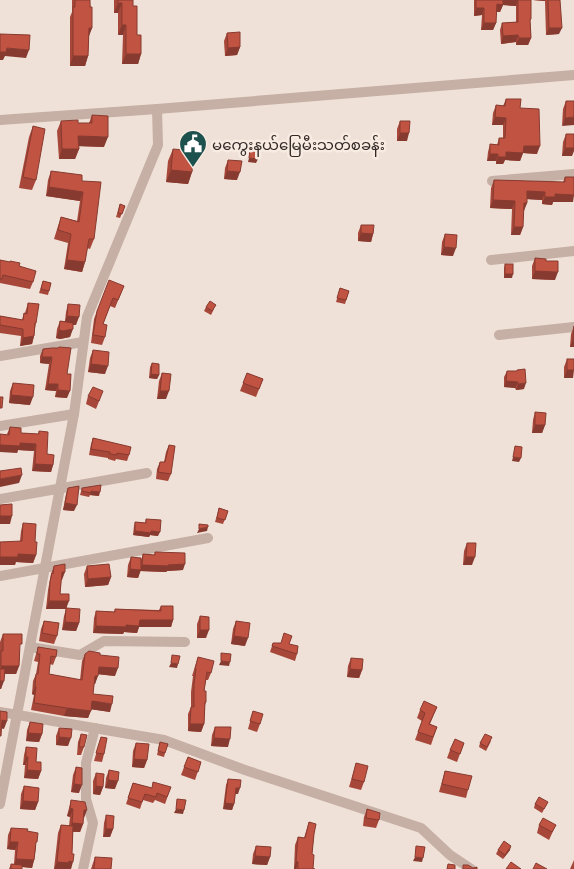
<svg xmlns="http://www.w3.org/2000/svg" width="574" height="869" font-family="'Space Grotesk','Noto Sans Myanmar',sans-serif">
<rect width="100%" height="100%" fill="#efe1d7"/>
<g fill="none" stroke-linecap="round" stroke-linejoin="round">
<g stroke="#c6afa4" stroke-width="10">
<path d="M0,120L157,109L574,75"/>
<path d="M492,181L574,174"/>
<path d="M491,260L574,251"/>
<path d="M499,335L574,327"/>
<path d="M0,356L83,342"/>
<path d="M0,426L74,414"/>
<path d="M0,499L147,473"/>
<path d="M0,576L208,538"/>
<path d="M30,647L80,655L104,641L185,642"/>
<path d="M0,712L164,740L245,770L421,828L450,855L471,869"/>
<path d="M0,804L74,414L87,317L158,145L157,109"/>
<path d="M83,869L93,823L86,799V763L95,728"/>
</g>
</g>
<g fill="#a6473a">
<path d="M72,0H90L92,28L89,36L88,56L85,66H70V17L72,12Z"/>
<path d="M114,0H133V6L137,35L141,54L138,64H122L123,35H118V13H114Z"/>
<path d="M474,0H531V19L530,21L531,38L528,45H516V42L501,44L500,30L502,23L516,22V6L503,5L500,12H496V23L493,30H481L482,15L474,16Z"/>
<path d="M533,0H560L559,34L546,35L545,1Z"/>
<path d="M227,33L240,47L237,55L225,56L224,41Z"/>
<path d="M506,99L520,108L537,154L523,153L520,161L505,160L503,164H496V161H487L488,152L490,144L497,145L499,138H503V125H492L493,113L496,105L503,106Z"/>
<path d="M566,101H574L562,126L563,109Z"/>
<path d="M92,115L104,147L79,146V149L75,159H59L57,131L61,121L78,123H89Z"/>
<path d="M400,121L407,141H397V129Z"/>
<path d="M33,126L36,180L32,190L19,188L29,137Z"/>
<path d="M566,134L572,156H562L563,142Z"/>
<path d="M173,149L192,172L188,184L166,182L168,161Z"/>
<path d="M228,160L237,180L224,179L225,168Z"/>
<path d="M51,171L82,181L94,239L90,249L87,248L85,262L82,272L64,269L68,243L54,239L58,226L61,217L77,221L80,201L46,196L48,180Z"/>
<path d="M565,177L573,202H553L552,205L542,204V200L527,199V203L523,211V227L520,235H511L512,209L490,208L491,188L494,180L563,182Z"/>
<path d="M120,204L125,206L120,218L116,217Z"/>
<path d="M361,225L373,234L371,242L358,241V233Z"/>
<path d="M445,234L453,256L441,255L442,242Z"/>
<path d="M535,258L546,261L555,280L532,279V266Z"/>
<path d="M0,260L19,266L33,282L30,289L0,283V284Z"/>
<path d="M505,264L512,278H504V268Z"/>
<path d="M43,281L51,283L48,295L39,293Z"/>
<path d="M124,286L115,308L110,306L103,324L105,337L102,345L91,343L94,319L97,311Z"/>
<path d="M340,288L349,291L345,304L336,302Z"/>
<path d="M28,303L36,323L35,328L34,336L32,344L20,346L21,336L0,333V316L22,320L24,313H25Z"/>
<path d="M68,304L76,325H73L70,337L60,339L56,338L57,329L60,321H65L66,312Z"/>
<path d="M206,307L214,309L211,315L204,311Z"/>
<path d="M574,326V347H570L571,334Z"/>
<path d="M43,349L67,374V398L55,397L56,391L45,390L49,364L40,363V356Z"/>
<path d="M93,350L105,374L88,372L90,358Z"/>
<path d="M567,359L573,378H564V367Z"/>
<path d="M152,363L159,375L157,379L149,378L150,367Z"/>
<path d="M507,371L524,389L516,390L515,388L504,387V377Z"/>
<path d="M162,373L166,399H157L159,381Z"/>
<path d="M247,373L263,379L256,397L240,391Z"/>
<path d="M13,383L30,405L9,403L10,391Z"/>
<path d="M88,396L100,399L96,409L86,404Z"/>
<path d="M535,412L545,425L542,433H532L533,420Z"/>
<path d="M10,427L21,433L38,434L39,431L47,454L53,465L51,472L32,471L34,451L18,450L17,453L7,434Z"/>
<path d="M93,438L129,455L127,461L116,459L115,461L108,459V458L89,455L91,444Z"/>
<path d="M169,445L171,474L168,481L156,479L157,469L160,462H164L166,452Z"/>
<path d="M68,488L74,511L63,510L66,494Z"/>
<path d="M82,488L99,496L90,495L89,497L80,495Z"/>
<path d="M219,508L228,511L223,524L215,522Z"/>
<path d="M146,519L158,536L150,535L149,537L133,535L134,526L135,522L145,523Z"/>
<path d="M23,523L35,542L36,555L33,563L16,562L15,565L20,541L21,531Z"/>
<path d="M467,543L472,565H463L464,551Z"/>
<path d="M155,552L183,570L167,571L166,572L140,571L138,578L127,577L128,565L131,557L141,560L143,554L154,555Z"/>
<path d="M54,566L62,580H61L60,594L67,608L79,623L76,631L62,630L64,616L66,609H46L48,590L51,574Z"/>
<path d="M87,566L111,577L108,585L85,587L84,574Z"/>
<path d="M161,606L173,620L171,627H139L137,633L124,632L123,634L93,633L94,618L96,611L114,612L115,609L159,610Z"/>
<path d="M200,616L206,638H197V624Z"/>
<path d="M44,621L57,636L54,644L39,641L41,629Z"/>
<path d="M236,621L245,646L231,644L233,629Z"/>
<path d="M3,634L20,650L19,666L16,674H5L1,689H0V642Z"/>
<path d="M273,643L289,644L297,654L295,661L270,652Z"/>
<path d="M38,647L56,657L53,665L50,664L49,674L80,680L82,661L85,654L100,655L115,676L98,674L95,684H94L93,694L110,712L91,709L88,718L64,716L31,710L34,695L32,694L33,681L36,674L38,662L34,661Z"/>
<path d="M198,657L211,673L208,680H206L204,691L206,702L205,705L204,724L201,732L188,731V714L191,707V692L193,676H192Z"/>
<path d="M351,658L362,670L359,678L347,677L348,666Z"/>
<path d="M437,707L430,724L437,727L431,745L415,740L422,721L417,718L420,710Z"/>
<path d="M253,711L260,724L257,732L248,729Z"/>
<path d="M30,722L42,734L39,742L26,741L27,730Z"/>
<path d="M215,727L228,747L211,746L212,735Z"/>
<path d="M59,728L68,746L56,745V736Z"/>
<path d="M81,734L84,747L81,755H77L78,742Z"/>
<path d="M101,737L104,754L102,762L94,761Z"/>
<path d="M491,741L486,751L479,747L480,743Z"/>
<path d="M160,742L165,753L164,757L157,755Z"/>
<path d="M136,743L147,760L144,768L132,767L133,751Z"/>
<path d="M464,743L457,762L447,758L450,750Z"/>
<path d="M26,747L41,771L38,779L24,778L25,765H23L24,755Z"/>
<path d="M188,757L201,762L195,780L181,775Z"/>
<path d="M356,763L364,782L361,790L349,787Z"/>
<path d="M76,767L79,793L71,792L73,775Z"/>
<path d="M109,770L115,789L105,788L106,778Z"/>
<path d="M445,771L468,790L466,798L439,792Z"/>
<path d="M96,773L103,787L100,795L93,794V781Z"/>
<path d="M228,779L238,794H235L234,804L232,810L223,809L226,785Z"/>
<path d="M133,783L151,788L171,787L165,804L155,800L153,803L143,800L140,809L126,804Z"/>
<path d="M24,786L38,802L35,810L20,809L21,794Z"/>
<path d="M71,800L84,818H83V824L80,832H73L71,869H54L58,833L61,825L69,826L70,817L67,816Z"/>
<path d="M548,802L542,813L534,808L535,804Z"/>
<path d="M367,809L379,820L376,828L363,826L364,817Z"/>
<path d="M106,815L113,829L110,837H103L104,823Z"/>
<path d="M309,822L314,834L312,854L313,869H315H294L295,845L298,837L304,838Z"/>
<path d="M539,825H556L549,840L537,833Z"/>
<path d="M11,828L27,831L36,847L34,860L32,868L22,867V869H9L11,864H14L15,850L7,849L8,835Z"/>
<path d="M256,846L270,857L267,865L252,864L253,854Z"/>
<path d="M498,850H510L503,859L496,854Z"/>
<path d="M95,857L111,869H91Z"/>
<path d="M574,860V869H570Z"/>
</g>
<g fill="#873a2f">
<path d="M502,0H518L516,6L503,5L500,12L494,11L497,4Z"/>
<path d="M533,0H545V1Z"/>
<path d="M118,3H122L118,13H114Z"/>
<path d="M476,8H484L482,15L474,16Z"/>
<path d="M484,23H496L493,30H481Z"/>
<path d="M122,25H126L123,35H118Z"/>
<path d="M89,28H92L88,38Z"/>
<path d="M549,28H562L559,34L546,35Z"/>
<path d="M518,35L516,42L501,44L503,36Z"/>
<path d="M519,38H531L528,45H516Z"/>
<path d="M240,47L237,55L225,56L228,48Z"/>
<path d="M7,48L29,50L26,58L5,56L3,60H0V52Z"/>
<path d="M126,54H141L138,64H122Z"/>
<path d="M73,56H88L85,66H70Z"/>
<path d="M495,117L506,118L503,125H492Z"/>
<path d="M574,117V125L562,126L565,118Z"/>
<path d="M400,133H409L407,141H397Z"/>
<path d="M78,136L108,137L104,147L75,146Z"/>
<path d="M524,146H540L537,154L523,153L520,161L505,160L503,164H496L498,157L506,152Z"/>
<path d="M565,148H574V151L572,156H562Z"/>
<path d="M62,149H79L75,159H59Z"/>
<path d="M490,154H498L496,161H487Z"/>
<path d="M249,158L258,159L256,163L248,162Z"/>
<path d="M171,170L192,172L188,184L166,182Z"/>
<path d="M227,171L240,172L237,180L224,179Z"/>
<path d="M49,187L83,192L80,201L46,196Z"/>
<path d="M527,191L545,192L542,200L525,199Z"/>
<path d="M555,194L574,195L573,202H553L552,205L542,204L545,197Z"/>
<path d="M493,200L515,201L512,209L490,208Z"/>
<path d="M524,203H527L524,211H521Z"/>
<path d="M514,227H523L520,235H511Z"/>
<path d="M361,233L373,234L371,242L358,241Z"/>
<path d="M444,247L456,248L453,256L441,255Z"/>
<path d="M67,260L85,262L82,272L64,269Z"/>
<path d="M535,271L558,272L555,280L532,279Z"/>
<path d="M505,274H513L512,278H504Z"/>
<path d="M67,316L79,317L76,325L64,324Z"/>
<path d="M73,329L70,337L60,339L56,338L59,330Z"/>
<path d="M34,336L32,344L20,346L23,338Z"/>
<path d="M573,339H574V347H570Z"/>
<path d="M42,357H52L49,364L40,363Z"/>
<path d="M91,364L108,366L105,374L88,372Z"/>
<path d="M567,370H574L573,378H564Z"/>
<path d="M151,374L159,375L157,379L149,378Z"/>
<path d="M506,381L518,382L515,388L504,387Z"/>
<path d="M526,383L524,389L516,390L518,384Z"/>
<path d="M48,384H58L56,391L45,390Z"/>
<path d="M58,390L70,391L67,398L55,397Z"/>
<path d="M160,391H169L166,399H157Z"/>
<path d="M11,395L33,397L30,405L9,403Z"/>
<path d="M535,425H545L542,433H532Z"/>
<path d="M20,443L36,444L34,451L18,450L17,453L0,452V445Z"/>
<path d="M513,457L521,458L519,462L512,461Z"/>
<path d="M35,464L53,465L51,472L32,471Z"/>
<path d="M22,475L19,483L0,487V479Z"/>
<path d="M91,491L100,492L99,496L90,495Z"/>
<path d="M65,503L77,505L74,511L63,510Z"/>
<path d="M0,516H12L10,524H0Z"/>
<path d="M208,527L207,531L197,533L199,529Z"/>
<path d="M135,531H151L160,532L158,536L150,535L149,537L133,535Z"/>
<path d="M18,554L36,555L33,563L16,562L15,565H0V557Z"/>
<path d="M466,557H475L472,565H463Z"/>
<path d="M185,564L183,570L167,571L166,572L140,571L142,565Z"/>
<path d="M130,569L141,570L138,578L127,577Z"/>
<path d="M62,572H65L62,580H59Z"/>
<path d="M111,577L108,585L85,587L88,579Z"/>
<path d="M49,601H69L66,609H46Z"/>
<path d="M140,620H173L171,627H139L137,633L124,632L123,634L93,633L96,626L126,625Z"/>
<path d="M65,622L79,623L76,631L62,630Z"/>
<path d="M200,630H209L206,638H197Z"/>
<path d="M234,636L248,638L245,646L231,644Z"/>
<path d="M221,661L230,662L229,666L219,665Z"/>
<path d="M171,663L178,664L177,668L169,667Z"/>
<path d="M1,666H19L16,674H0Z"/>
<path d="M99,667L118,668L115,676L96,674Z"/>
<path d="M350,669L362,670L359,678L347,677Z"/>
<path d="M95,676H98L95,684L92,683Z"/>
<path d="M0,681H4L1,689H0Z"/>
<path d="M35,687H36L34,695L32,694Z"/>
<path d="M92,701L112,704L110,712L89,709Z"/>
<path d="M67,708L91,711L88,718L64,716Z"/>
<path d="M2,720L7,721L4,729L0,728Z"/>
<path d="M190,724H204L201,732L188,731Z"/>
<path d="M28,733L42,734L39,742L26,741Z"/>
<path d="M59,737L71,738L68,746L56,745Z"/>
<path d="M214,738L230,739L228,747L211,746Z"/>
<path d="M26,757H28L25,765H23Z"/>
<path d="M134,759L147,760L144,768L132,767Z"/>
<path d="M27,770L41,771L38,779L24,778Z"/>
<path d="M108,780L118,781L115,789L105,788Z"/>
<path d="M74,784L82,785L79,793L71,792Z"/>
<path d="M96,786L103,787L100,795L93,794Z"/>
<path d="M236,788H240L238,794H234Z"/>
<path d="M23,801L38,802L35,810L20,809Z"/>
<path d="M225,803L234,804L232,810L223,809Z"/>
<path d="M70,808L73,809L70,817L67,816Z"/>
<path d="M176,809L184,810L183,814L174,813Z"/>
<path d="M84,810H87L84,818H81Z"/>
<path d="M72,823L83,824L80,832L69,831Z"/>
<path d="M106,829H113L110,837H103Z"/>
<path d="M10,842H18L15,850L7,849Z"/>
<path d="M511,846L510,850L503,859L505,855Z"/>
<path d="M255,856L270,857L267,865L252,864Z"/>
<path d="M415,857L423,858L422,862L413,861Z"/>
<path d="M16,859L34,860L32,868L14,866Z"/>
<path d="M69,861L73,862L71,869H54L57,862Z"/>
<path d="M296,861L298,862L296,869H294Z"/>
</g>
<g fill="#c15343" stroke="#873a2f">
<path d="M75,0H90V7H92V28H89L88,56H73V7H75Z"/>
<path d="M118,0H133V6H137V35H141V54H126V25H122V3H118Z"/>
<path d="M476,0H503V5L497,4L496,23H484V8H476Z"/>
<path d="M518,0H531V19H530L531,38H519L518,35L503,36L502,23L518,22Z"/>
<path d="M548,0H560L562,28H549Z"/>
<path d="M240,32V47L228,48L227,33Z"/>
<path d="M0,34L30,35L29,50L7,48L6,52H0Z"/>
<path d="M506,99H521L520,108L539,109L540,146H524L523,153L506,152V157H498V154H490V144L499,145V138H505L506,118L495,117L496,105L505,106Z"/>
<path d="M566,101H574V117L565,118Z"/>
<path d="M92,115L108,116V137L78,136L79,149H62L61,121L78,120V123H92Z"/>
<path d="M400,121H410L409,133H400Z"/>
<path d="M33,126L45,129L36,180L23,177Z"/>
<path d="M566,134H574V148H565Z"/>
<path d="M250,148L259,149L258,159L249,158Z"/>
<path d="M173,149L194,151L192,172L171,170Z"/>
<path d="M228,160L242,161L240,172L227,171Z"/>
<path d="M51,171L82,175V181L101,182L94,239H89L85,262L67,260L71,234L58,230L61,217L79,222L83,192L49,187Z"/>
<path d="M565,177H574V195L555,194V197H545V192L527,191V203H524L523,227H514L515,201L493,200L494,180L565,182Z"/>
<path d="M120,204L125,206L122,214L118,213Z"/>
<path d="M361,225H374L373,234L361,233Z"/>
<path d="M445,234L457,235L456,248L444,247Z"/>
<path d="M535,258L546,259V261H558V272L535,271Z"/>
<path d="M0,260L10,262V261L20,263L19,266L36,271L33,282L3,275L2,279H0Z"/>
<rect x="505" y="264" width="8" height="10"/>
<path d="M109,280L124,286L118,300L113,298L103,324L107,325L105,337L93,335L97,311Z"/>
<path d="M43,281L51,283L49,291L41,289Z"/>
<path d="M340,288L349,291L346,300L337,298Z"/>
<path d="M210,301L216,305L212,311L206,307Z"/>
<path d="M28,303L39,304L36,323H35L34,336L23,338V329L0,325V316L23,320L24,313L27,314Z"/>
<path d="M68,304L80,305L79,317L67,316Z"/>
<path d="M60,321L73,323V329L63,331L59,330Z"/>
<path d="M574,326V339H573Z"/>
<path d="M59,347L71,348L67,374H71L70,391L58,390V384H48L52,357H42L43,349L52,348H58Z"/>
<path d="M93,350L109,352L108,366L91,364Z"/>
<rect x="567" y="359" width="7" height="11"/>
<path d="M152,363L159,364V375L151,374Z"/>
<path d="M525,369L526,383L518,384V382L506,381L507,371H517V370Z"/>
<path d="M162,373L171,374L169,391H160Z"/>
<path d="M247,373L263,379L259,389L243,383Z"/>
<path d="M13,383L34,385L33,397L11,395Z"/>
<path d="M93,387L103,391L99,401L88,396Z"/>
<path d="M0,397H3L2,408H0Z"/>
<path d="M535,412L546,413L545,425H535Z"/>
<path d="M10,427L21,428V433L39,434V431L48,432L47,454L54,455L53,465L35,464L36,444L20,443V446L0,445V434L9,435Z"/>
<path d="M93,438L131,447L129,455L117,453V455L110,454V452L91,449Z"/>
<path d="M169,445L175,446L171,474L158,472L160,462H165Z"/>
<path d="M515,446L522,447L521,458L513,457Z"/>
<path d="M21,468L22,475L0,479V471Z"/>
<path d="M101,485L100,492L91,491V493L82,491V488Z"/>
<path d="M79,486L77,505L65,503L68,488Z"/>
<path d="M12,504V516H0V505Z"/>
<path d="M219,508L228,511L225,520L217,518Z"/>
<path d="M146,519L161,520L160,532L151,531V533L135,531V522L146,523Z"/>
<path d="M23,523L36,524L35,542H37L36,555L18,554V557H0V542L22,541Z"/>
<path d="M199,524L208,525V527L199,529Z"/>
<path d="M467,543H476L475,557H466Z"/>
<path d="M155,552L185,553V564L168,565V566L142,565L143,554L155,555Z"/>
<path d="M131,557L141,558V570L130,569Z"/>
<path d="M65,564V572H62L60,594H69V601H49L50,582L52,573L53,574L54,566Z"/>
<path d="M109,564L111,577L88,579L87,566Z"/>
<path d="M161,606H173V620H140L139,626L126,625V627L96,626V611L115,612V609L161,611Z"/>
<path d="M66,608L80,609L79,623L65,622Z"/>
<path d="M200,616L209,617V630H200Z"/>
<path d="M44,621L59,623L57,636L42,633Z"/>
<path d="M236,621L250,623L248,638L234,636Z"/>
<path d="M284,633L292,636L289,644L298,646L297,654L272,646L273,643H281Z"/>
<path d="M3,634H22V644H20L19,666H1V651H3Z"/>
<path d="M38,647L57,650L56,657L51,656L49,674L82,680L85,654L89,651L100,653V655L119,657L118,668L99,667L98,676H95L93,694L113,696L112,704L92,701L91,711L67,708L34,703L36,687H35L36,674H38L40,654H37Z"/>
<path d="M221,653L231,654L230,662L221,661Z"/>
<path d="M172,655L180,656L178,664L171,663Z"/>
<path d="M198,657L214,661L211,673L207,672L204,691H206V702H205L204,724H190L191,707H194V684L196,669H195Z"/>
<path d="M351,658L363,659L362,670L350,669Z"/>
<path d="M0,669H5L4,681H0Z"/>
<path d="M424,701L437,707L429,724L437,727L433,737L418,732L425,713L420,710Z"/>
<path d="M0,711L7,712V721L2,720L1,736H0Z"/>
<path d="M253,711L263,714L260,724L250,721Z"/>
<path d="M30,722L43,724L42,734L28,733Z"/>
<path d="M215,727H231L230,739L214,738Z"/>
<path d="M59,728L72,729L71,738L59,737Z"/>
<path d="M81,734L87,735L84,747H79Z"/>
<path d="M485,734L492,737L487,747L480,743Z"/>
<path d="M101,737L107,738L104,754L96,753Z"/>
<path d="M455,739L464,743L460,754L450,750Z"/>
<path d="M160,742L168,744L165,753L158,751Z"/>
<path d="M136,743L149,744L147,760L134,759Z"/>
<path d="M26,747L37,748L36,762H41V771L27,770L28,757H26Z"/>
<path d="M188,757L201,762L198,772L184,767Z"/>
<path d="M356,763L368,766L364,782L352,779Z"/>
<path d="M76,767L82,768V785L74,784Z"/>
<path d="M109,770L119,772L118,781L108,780Z"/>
<path d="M445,771L472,776L468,790L442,784Z"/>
<path d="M96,773L104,774L103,787L96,786Z"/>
<path d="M228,779L241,780L240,788H236L234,804L225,803Z"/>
<path d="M153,782L171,787L167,797L157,793L156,797L145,794L142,802L128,798L133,783L152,788Z"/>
<path d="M24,786L39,788L38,802L23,801Z"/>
<path d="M539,797L548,802L544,809L535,804Z"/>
<path d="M177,799L186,800L184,810L176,809Z"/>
<path d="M71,800L85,802L87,810H84L83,824L72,823L73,809L70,808Z"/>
<path d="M367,809L380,813L379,820L366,818Z"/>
<path d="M106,815L114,816L113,829H106Z"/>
<path d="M543,818L556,825L552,832L539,825Z"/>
<path d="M309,822L316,824L314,834L312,854L314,855L313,869H315H298V862L296,861L298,837L305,838Z"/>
<path d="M61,825L73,826L72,854H74L73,862L69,861V863L57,862Z"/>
<path d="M11,828L28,829L27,831L38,833L37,842H36L34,860L16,859L18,842H10Z"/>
<path d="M504,841L511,846L505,855L498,850Z"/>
<path d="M256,846L271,847L270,857L255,856Z"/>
<path d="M416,846L425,847L423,858L415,857Z"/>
<path d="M95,857L112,858L111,869H94Z"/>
<path d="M511,862L521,869H506Z"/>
<path d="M536,863L547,869H533Z"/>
<path d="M11,864L22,865V869H11Z"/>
<path d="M448,864L455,865V869H447Z"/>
<path d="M463,865H468L473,868L477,867V869H463Z"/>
</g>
<defs>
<symbol id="civic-pin" viewBox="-11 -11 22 30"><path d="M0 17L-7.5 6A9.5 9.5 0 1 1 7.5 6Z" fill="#1d514e" stroke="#f8ebe2"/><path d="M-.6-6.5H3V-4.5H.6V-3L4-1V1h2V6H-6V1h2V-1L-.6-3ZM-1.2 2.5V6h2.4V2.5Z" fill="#fff"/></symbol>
</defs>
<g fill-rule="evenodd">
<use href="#civic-pin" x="177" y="128" width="32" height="43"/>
</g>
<g text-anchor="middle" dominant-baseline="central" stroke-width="5" stroke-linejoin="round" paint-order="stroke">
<g font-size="15" fill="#322825" stroke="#f8ebe2" text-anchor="start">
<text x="212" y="144">မကွေးနယ်မြေမီးသတ်စခန်း</text>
</g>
</g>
</svg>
